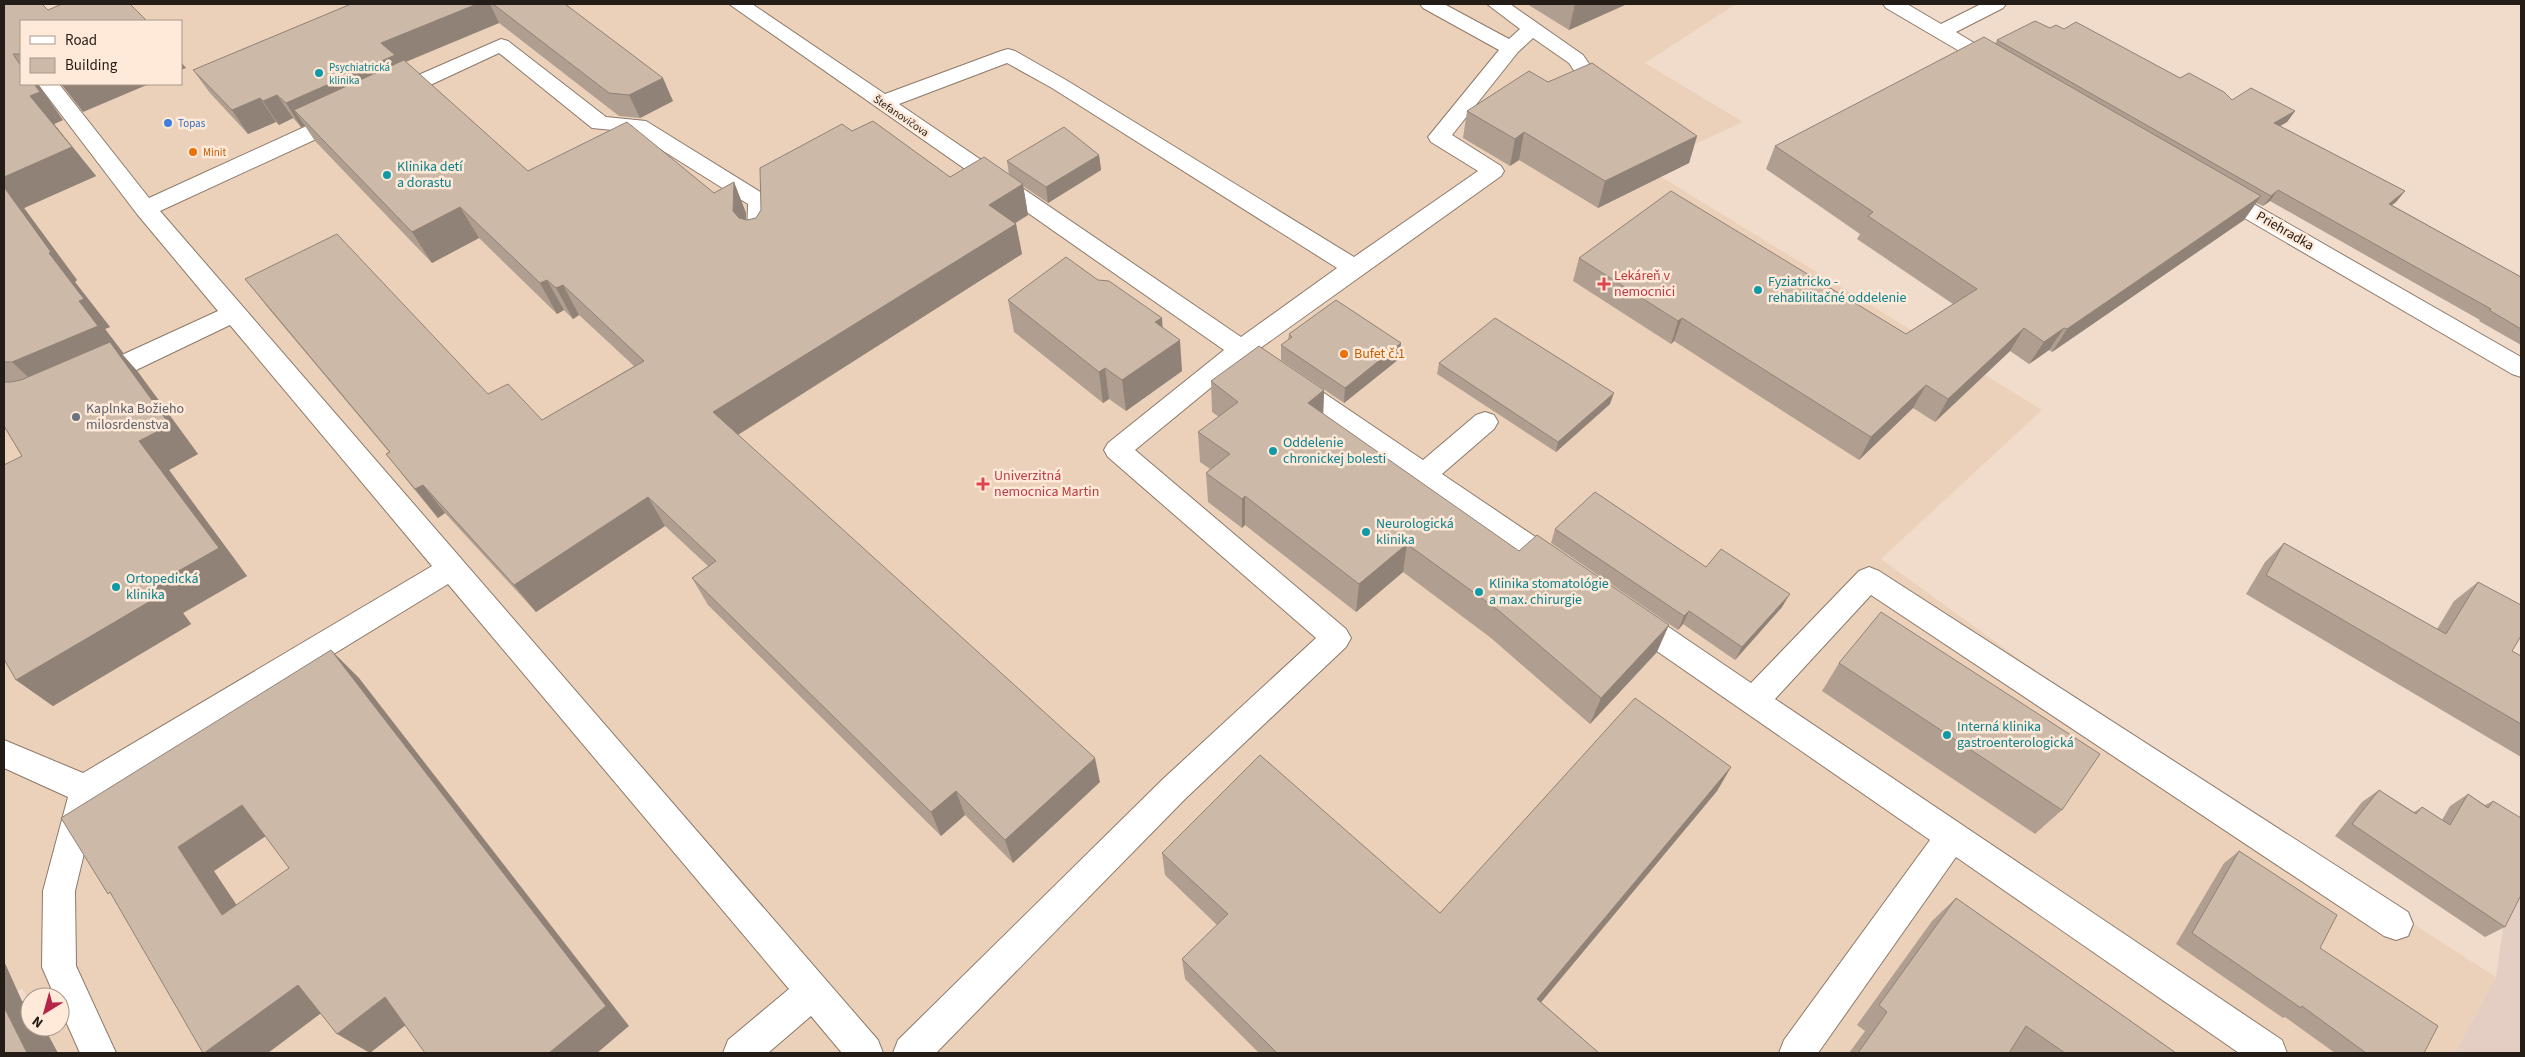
<svg xmlns="http://www.w3.org/2000/svg" width="2525" height="1057" font-family="'Source Sans 3',sans-serif">
<rect width="100%" height="100%" fill="#f1dccb"/>
<path fill="#ecd1ba" fill-rule="evenodd" d="M92,4H1736L1645,63L1743,122L1645,167L2042,410L1881,559L2160,761L2496,977L2455,1053H58L44,1027H60V997H30V1002L22,988L4,1000V16ZM21,21H181V84H21Z"/>
<path fill="#e4cdc2" d="M2521,802V1053H2455L2496,977Z"/>
<g fill="none" stroke-linecap="round" stroke-linejoin="round">
<defs>
<g id="minor">
<path d="M729,4H752L885,94L1001,51L1008,49L1015,51L1066,80L1354,257L1478,171L1431,142L1428,137L1499,50L1423,8L1420,4H1444L1509,39L1520,29L1487,4H1510L1583,55L1598,77L1595,81L1588,83L1581,81L1569,63L1533,38L1518,52L1452,135L1501,166L1504,171L1501,176L1259,349L1423,460L1476,415L1485,412L1494,415L1498,422L1494,429L1442,474L1568,559L1572,567L1568,575L1558,578L1548,575L1242,362L1135,450L1346,629L1351,638L1346,647L1185,799L936,1053H893L898,1040L1163,779L1316,638L1108,457L1104,450L1108,443L1224,350ZM1007,63L1052,88L1337,268L1241,337L899,104Z"/>
<path d="M1883,4H1907L1941,24L1981,4H2006L2003,8L1956,32L2004,61L2007,65L2004,69L1997,71L1990,69L1886,8Z"/>
<path d="M501,39L508,41L606,117L646,121L767,196L770,201L771,241L767,247L759,249L751,247L747,241L748,204L633,132L592,128L499,53L398,100L391,101L384,100L381,95L384,90Z"/>
<path d="M38,84H59L149,198L335,113L343,111L351,113L354,118L351,123L160,211L878,1040L883,1053H842L811,1016L768,1053H723L728,1040L789,989L448,584L97,799L75,891L76,966L116,1053H80L60,1008V997H55L42,967L43,891L68,797L4,768V740L83,773L432,566L230,325L105,385L96,387L87,385L83,378L87,371L218,311L137,214Z"/>
<path d="M2218,186L2226,188L2521,357V377L2512,374L2210,198L2207,193L2210,188Z"/>
<path d="M1869,567L1879,571L2408,912L2413,924L2408,936L2396,940L2384,936L1871,595L1775,699L2282,1040L2287,1053H2239L1956,857L1818,1053H1779L1784,1040L1930,840L1622,627L1618,618L1622,609L1632,606L1642,609L1751,683L1859,571Z"/>
</g>
</defs>
<use href="#minor" stroke="#8c796a" stroke-width="2"/>
<use href="#minor" fill="#fff" fill-rule="evenodd"/>
</g>
<g fill="#b09f90">
<path d="M4,4L48,10L21,21V84L63,120L54,124L96,176L24,208L77,280L75,282L110,327L105,329L124,354H122L138,372L198,454L169,470L247,576L183,613L191,624L53,706L16,680L22,456L4,426Z"/>
<path d="M351,4H566L673,101L640,118L619,116L499,23L406,62L528,171L714,193L734,182L746,213V220H747L756,218L852,131L950,177L1009,175L1007,161L1099,155L1101,170L1048,203L1023,186L1028,215L1016,223V224L1022,254L738,435L1100,782L1013,863L965,815L941,836L708,605L692,578L708,566L665,526L536,612L445,513L438,518L409,483L386,454L389,452L269,309L245,279L542,420L634,366L579,315L573,319L564,310L557,314L479,238L432,263L315,141L305,126L301,127L293,118L279,125L276,122L248,134L210,93L193,70Z"/>
<path d="M1527,4H1627L1569,30Z"/>
<path d="M2050,28L2064,29L2232,100L2295,111L2287,122L2280,126L2405,191L2396,202L2392,205L2521,277V345L2479,321L2480,320L2270,201L2263,206L2256,203L2244,220L2052,352L2049,350L2029,364L2010,351L1935,422L1913,408L1859,460L1674,341L1671,344L1573,281L1579,258L1906,334L1953,304L1857,239L1860,234L1766,169L1775,146L1995,44L1997,40Z"/>
<path d="M1548,82L1697,136L1689,163L1598,208L1519,160L1510,166L1463,138L1467,111Z"/>
<path d="M1098,280L1162,318V327L1182,371L1126,411L1109,399L1103,403L1014,332L1008,300Z"/>
<path d="M1289,334L1401,343L1399,359L1344,403L1281,360V345L1288,340Z"/>
<path d="M1439,363L1610,404L1556,452L1437,374Z"/>
<path d="M1211,381L1324,390L1323,414L1657,652L1590,724L1491,638L1403,572L1356,612L1245,525L1242,528L1208,502L1206,473L1210,469L1200,462L1198,432L1219,417L1212,412Z"/>
<path d="M1555,529L1706,567L1782,607L1735,660L1683,624L1678,630L1551,543Z"/>
<path d="M2284,543L2437,629L2454,601L2478,582L2512,651L2521,656V757L2246,594L2265,562Z"/>
<path d="M1839,663L2062,810L2035,834L1822,691Z"/>
<path d="M1731,767L1717,791L1541,1002L1599,1053H1259L1185,979L1182,959L1217,925L1165,875L1162,853L1440,913Z"/>
<path d="M2379,790L2414,812L2422,807L2442,820L2450,806L2468,794L2485,805L2493,801L2505,927L2485,937L2335,836L2362,802Z"/>
<path d="M2239,851L2320,948L2424,1053H2335L2285,1017L2283,1018L2176,944L2224,863Z"/>
<path d="M1956,898L2176,1053H1849L1865,1031L1857,1025L1932,921Z"/>
</g>
<g fill="#908276">
<path d="M477,4H490L499,23L400,64L294,110L305,126L301,127L286,103L381,43Z"/>
<path d="M1575,4H1627L1569,30Z"/>
<path d="M181,62L186,68L181,70Z"/>
<path d="M663,78L673,101L640,118L629,95Z"/>
<path d="M34,84H38L63,120L54,124L96,176L24,208L77,280L75,282L110,327L105,329L124,354H122L138,372L198,454L169,470L247,576L183,613L191,624L53,706L16,680L152,586L41,389L12,362L79,301L49,253L4,187V177Z"/>
<path d="M61,84H149L83,112Z"/>
<path d="M277,95L293,118L279,125L263,101Z"/>
<path d="M260,98L276,122L248,134L232,110Z"/>
<path d="M2295,111L2287,122L2266,134L2274,123Z"/>
<path d="M1524,132L1519,160L1510,166L1515,139Z"/>
<path d="M1697,136L1689,163L1598,208L1605,181Z"/>
<path d="M1099,155L1101,170L1048,203L1046,187Z"/>
<path d="M734,182L746,213L745,242L733,211Z"/>
<path d="M1023,184L1028,215L995,235L989,205Z"/>
<path d="M2278,190L2270,201L2263,206L2271,196Z"/>
<path d="M2405,191L2396,202L2380,214L2389,204Z"/>
<path d="M2261,196L2244,220L2052,352L2067,329Z"/>
<path d="M460,207L479,238L432,263L412,232Z"/>
<path d="M1016,224L1022,254L728,441L713,412Z"/>
<path d="M547,280L564,310L557,314L540,283Z"/>
<path d="M563,285L579,315L573,319L556,288Z"/>
<path d="M1162,318L1164,349L1155,322Z"/>
<path d="M1682,318L1674,341L1671,344L1678,321Z"/>
<path d="M2024,328L2010,351L1935,422L1948,399Z"/>
<path d="M2064,328L2049,350L2029,364L2044,342Z"/>
<path d="M1180,340L1182,371L1126,411L1122,380Z"/>
<path d="M1401,343L1399,359L1344,403L1345,388Z"/>
<path d="M1105,368L1109,399L1103,403L1099,372Z"/>
<path d="M1926,385L1913,408L1859,460L1871,437Z"/>
<path d="M1324,390L1323,420L1308,403Z"/>
<path d="M1614,393L1610,404L1556,452L1558,442Z"/>
<path d="M423,485L445,513L438,518L415,489Z"/>
<path d="M1245,496V525L1242,528V499Z"/>
<path d="M648,497L665,526L536,612L514,585Z"/>
<path d="M1407,544L1403,572L1356,612L1359,584Z"/>
<path d="M1790,594L1782,607L1735,660L1742,647Z"/>
<path d="M1689,611L1683,624L1678,630L1684,616Z"/>
<path d="M1669,625L1657,652L1590,724L1601,698Z"/>
<path d="M331,650L359,678L629,1026L597,1053H549Z"/>
<path d="M1095,758L1100,782L1013,863L1005,840Z"/>
<path d="M1731,767L1717,791L1528,1018L1537,999Z"/>
<path d="M956,791L965,815L941,836L931,812Z"/>
<path d="M242,805L275,830L214,871L258,937L222,915L178,847Z"/>
<path d="M4,961L22,1001L30,1004V1027H44L58,1053H27L4,1007Z"/>
<path d="M298,985L332,1005L268,1053H204Z"/>
<path d="M385,997L416,1017L370,1053L337,1034Z"/>
</g>
<g fill="#cdb9a8" stroke="#908276" fill-rule="evenodd">
<path d="M4,4H42L48,10L62,4H130L147,21H21V54H13L21,66V84H34L40,92L30,96L72,147L4,177Z"/>
<path d="M351,4H477L381,43L395,55L286,103L277,95L263,101L260,98L232,110L193,70Z"/>
<path d="M493,4H565L663,78L629,95L609,93Z"/>
<path d="M2035,21L2050,28L2056,25L2064,29L2076,22L2180,78L2189,73L2224,92L2232,100L2251,88L2295,111L2274,123L2405,191L2389,204L2521,277V329L2489,310L2491,309L2278,190L2271,196L1997,40Z"/>
<path d="M1984,37L2261,196L2067,329L2064,328L2044,342L2024,328L1948,399L1926,385L1871,437L1682,318L1678,321L1579,258L1671,191L1906,334L1977,289L1868,216L1873,212L1775,146Z"/>
<path d="M404,60L528,171L627,122L714,193L734,182L733,211L739,218L747,220L756,218L761,210L760,168L842,124L852,131L873,121L950,177L984,157L1023,184L989,205L1016,224L713,412L1095,758L1005,840L956,791L931,812L692,578L716,561L648,497L514,585L423,485L415,489L386,454L390,452L245,279L337,234L488,394L508,384L542,420L644,361L563,285L556,288L547,280L540,283L460,207L412,232L294,110Z"/>
<path d="M1592,63L1697,136L1605,181L1524,132L1515,139L1467,111L1529,71L1548,82Z"/>
<path d="M1064,127L1099,155L1046,187L1007,161Z"/>
<path d="M4,187L51,252L49,253L84,299L79,301L98,326L12,362H4Z"/>
<path d="M1066,257L1098,280L1109,281L1162,318L1155,322L1180,340L1122,380L1105,368L1099,372L1008,300Z"/>
<path d="M1336,300L1401,343L1345,388L1281,345L1292,337L1289,334Z"/>
<path d="M1495,318L1614,393L1558,442L1439,363Z"/>
<path d="M110,342L170,425L139,441L219,548L152,586L159,596L16,680L4,659V465L22,456L4,426V382H11L21,380Z"/>
<path d="M1259,346L1324,390L1308,403L1519,551L1537,535L1669,625L1601,698L1498,610L1407,544L1359,584L1245,496L1242,499L1206,473L1230,454L1198,432L1238,402L1211,381Z"/>
<path d="M1595,492L1706,567L1721,549L1790,594L1742,647L1689,611L1684,616L1555,529Z"/>
<path d="M2284,543L2446,634L2478,582L2521,605V636L2512,651L2521,656V724L2266,575Z"/>
<path d="M1881,612L2100,754L2062,810L1839,663Z"/>
<path d="M331,650L606,1006L549,1053H425L385,997L337,1034L298,985L204,1053H203L110,892L108,894L61,818ZM242,805L289,868L222,915L178,847Z"/>
<path d="M1635,698L1731,767L1537,999L1599,1053H1277L1182,959L1228,914L1162,853L1260,755L1440,913Z"/>
<path d="M2379,790L2416,814L2422,807L2450,825L2468,794L2488,808L2493,801L2521,818V895L2505,927L2352,824Z"/>
<path d="M2239,851L2337,915L2320,948L2438,1026L2424,1053H2366L2302,1006L2301,1008L2192,933Z"/>
<path d="M1956,898L2176,1053H2065L2026,1026L2009,1053H1858L1887,1012L1879,1005Z"/>
<path d="M4,1007L27,1053H4Z"/>
</g>
<g fill="#0f9aa8" stroke="#ffe9d8" stroke-width="2">
<circle cx="319" cy="73" r="5"/>
<circle cx="387" cy="175" r="5"/>
<circle cx="1758" cy="290" r="5"/>
<circle cx="1273" cy="451" r="5"/>
<circle cx="1366" cy="532" r="5"/>
<circle cx="116" cy="587" r="5"/>
<circle cx="1479" cy="592" r="5"/>
<circle cx="1947" cy="735" r="5"/>
</g>
<circle fill="#3f7fe0" stroke="#ffe9d8" stroke-width="2" cx="168" cy="123" r="5"/>
<g fill="#e8710a" stroke="#ffe9d8" stroke-width="2">
<circle cx="193" cy="152" r="5"/>
<circle cx="1344" cy="354" r="5"/>
</g>
<g fill="#e0444e" stroke="#ffe9d8" stroke-width="2">
<path d="M1601.5 276.5h5v5h5v5h-5v5h-5v-5h-5v-5h5z"/>
<path d="M980.5 476.5h5v5h5v5h-5v5h-5v-5h-5v-5h5z"/>
</g>
<circle fill="#6b7280" stroke="#ffe9d8" stroke-width="2" cx="76" cy="417" r="5"/>
<g text-anchor="middle" dominant-baseline="central" stroke-width="5" stroke-linejoin="round" paint-order="stroke">
<g font-size="11" fill="#0d838f" stroke="#ffe9d8" text-anchor="start">
<text x="329" y="67">Psychiatrická<tspan x="329" dy="13">klinika</tspan></text>
</g>
<g font-size="11" fill="#241c16" stroke="#ffe9d8">
<text transform="translate(901 116) rotate(34)">Štefanovičova</text>
</g>
<g font-size="11" fill="#366cbe" stroke="#ffe9d8" text-anchor="start">
<text x="178" y="123">Topas</text>
</g>
<g font-size="11" fill="#c56008" stroke="#ffe9d8" text-anchor="start">
<text x="203" y="152">Minit</text>
</g>
<g font-size="14" fill="#0d838f" stroke="#ffe9d8" text-anchor="start">
<text x="397" y="167">Klinika detí<tspan x="397" dy="16">a dorastu</tspan></text>
<text x="1768" y="282">Fyziatricko -<tspan x="1768" dy="16">rehabilitačné oddelenie</tspan></text>
<text x="1283" y="443">Oddelenie<tspan x="1283" dy="16">chronickej bolesti</tspan></text>
<text x="1376" y="524">Neurologická<tspan x="1376" dy="16">klinika</tspan></text>
<text x="126" y="579">Ortopedická<tspan x="126" dy="16">klinika</tspan></text>
<text x="1489" y="584">Klinika stomatológie<tspan x="1489" dy="16">a max. chirurgie</tspan></text>
<text x="1957" y="727">Interná klinika<tspan x="1957" dy="16">gastroenterologická</tspan></text>
</g>
<g font-size="14" fill="#241c16" stroke="#ffe9d8">
<text transform="translate(2285 231) rotate(30)">Priehradka</text>
</g>
<g font-size="14" fill="#be3a42" stroke="#ffe9d8" text-anchor="start">
<text x="1614" y="276">Lekáreň v<tspan x="1614" dy="16">nemocnici</tspan></text>
<text x="994" y="476">Univerzitná<tspan x="994" dy="16">nemocnica Martin</tspan></text>
</g>
<g font-size="14" fill="#c56008" stroke="#ffe9d8" text-anchor="start">
<text x="1354" y="354">Bufet č.1</text>
</g>
<g font-size="14" fill="#5b616d" stroke="#ffe9d8" text-anchor="start">
<text x="86" y="409">Kaplnka Božieho<tspan x="86" dy="16">milosrdenstva</tspan></text>
</g>
</g>
<rect width="2525" height="1057" fill="none" stroke="#241c16" stroke-width="10"/>
<rect x="20" y="20" width="162" height="65" fill="#ffe9d8" stroke="#a7978a"/>
<rect x="30" y="36" width="25" height="8" fill="#ffffff" stroke="#a7978a"/>
<text x="65" y="45" font-size="15" fill="#241c16">Road</text>
<rect x="30" y="58" width="25" height="15" fill="#cdb9a8" stroke="#a7978a"/>
<text x="65" y="70" font-size="15" fill="#241c16">Building</text>
<g transform="translate(45 1012) rotate(217)"><circle r="24" fill="#ffe9d8" stroke="#a7978a"/>
<path d="M0-4L9 19L0 12L-9 19Z" fill="#b62549"/>
<text y="-8" font-size="14" font-weight="bold" text-anchor="middle" fill="#241c16">N</text>
</g>
</svg>
